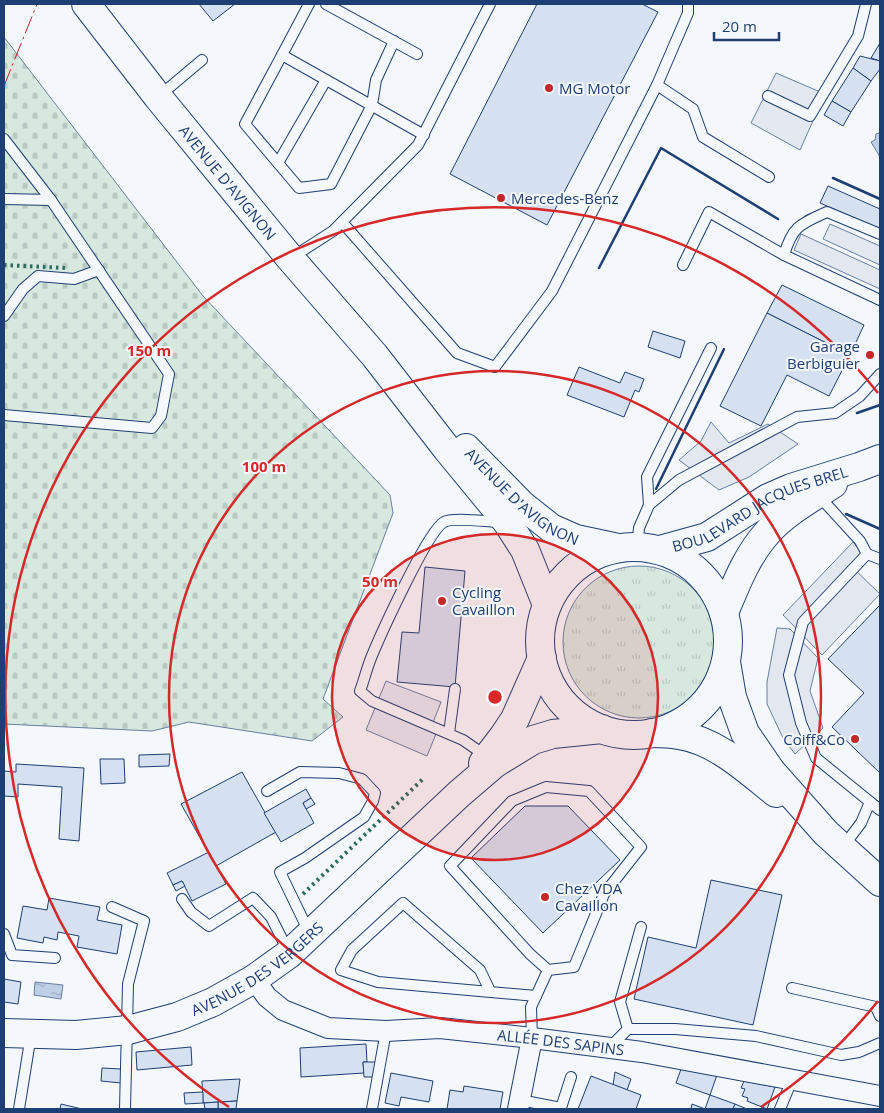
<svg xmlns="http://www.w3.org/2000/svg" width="884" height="1113" font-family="'Open Sans',sans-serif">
<defs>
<pattern id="grass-tufts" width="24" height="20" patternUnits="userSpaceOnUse" patternTransform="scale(1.25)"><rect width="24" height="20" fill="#d7e8df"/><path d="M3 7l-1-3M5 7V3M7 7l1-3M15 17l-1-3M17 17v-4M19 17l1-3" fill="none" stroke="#b8c8c3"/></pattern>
<pattern id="cemetery-stones" width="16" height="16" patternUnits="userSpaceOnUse" patternTransform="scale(1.25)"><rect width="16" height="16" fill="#d7e8df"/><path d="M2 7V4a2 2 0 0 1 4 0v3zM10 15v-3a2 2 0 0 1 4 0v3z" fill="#b8c8c3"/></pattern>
<pattern id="water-ripples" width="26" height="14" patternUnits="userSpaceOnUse" patternTransform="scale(1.25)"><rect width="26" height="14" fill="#bed0e5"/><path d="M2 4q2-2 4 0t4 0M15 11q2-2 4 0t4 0" fill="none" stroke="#9aaabe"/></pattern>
</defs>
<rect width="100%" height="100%" fill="#f4f7fb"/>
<circle fill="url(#grass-tufts)" stroke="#687fa3" cx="639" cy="642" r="76"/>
<path fill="url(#cemetery-stones)" stroke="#687fa3" d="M4,37L203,296L390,495L393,513L323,699L343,717L312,741L189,722L152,731L4,724Z"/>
<g fill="#e3e8f0" stroke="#687fa3">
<path d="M776,73L825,94L800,150L751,123Z"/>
<path d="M830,224L880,246V265L823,239Z"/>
<path d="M801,234L880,270V289L794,250Z"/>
<path d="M711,422L729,443L768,424L798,444L749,477L719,490L679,460L701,441Z"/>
<path d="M853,542L863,554L852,567L880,594L822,655L783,615Z"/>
<path d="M777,628L790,629L818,658L810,691L823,728L795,754L783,738L767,704V682Z"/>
<path d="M386,681L441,702L432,725L438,729L427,756L366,730Z"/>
</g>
<g fill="url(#water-ripples)" stroke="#687fa3">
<path d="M879,133H880V157L871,142L875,140L876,134Z"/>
<path d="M35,982L63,985L61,999L34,995Z"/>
</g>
<g fill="#d5e0f0" stroke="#1d3f73">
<path d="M199,4H235L213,21Z"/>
<path d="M537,4H642L658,12L547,225L450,174Z"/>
<path d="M880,43V61L871,58Z"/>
<path d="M860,56L880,61V69L871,81L853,68Z"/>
<path d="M853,68L871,81L851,112L832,101Z"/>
<path d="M832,101L851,112L843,126L824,115Z"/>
<path d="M828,186L880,209V229L820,203Z"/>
<path d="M782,285L864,325L850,355L767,313Z"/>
<path d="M767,313L850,355L829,396L787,375L761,426L720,406Z"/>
<path d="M653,331L685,341L680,358L648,347Z"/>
<path d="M579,367L620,383L625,372L644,379L639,392L635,390L624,417L567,395Z"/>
<path d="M425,567L465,571L455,687L397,682L402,632L419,633Z"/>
<path d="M880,605V773L832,727L864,693L828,659Z"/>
<path d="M170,754L169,766L139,767V755Z"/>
<path d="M100,759H124L125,783L101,784Z"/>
<path d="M16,764L84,768L79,841L59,839L62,787L18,784V797L4,796V771L16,772Z"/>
<path d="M242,772L276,832L216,866L181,804Z"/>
<path d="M306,789L311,798L303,803L314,823L281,842L264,813Z"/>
<path d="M311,798L315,804L306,809L303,803Z"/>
<path d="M525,806H568L620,860L543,933L471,858Z"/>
<path d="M209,852L226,884L192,901L182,881L173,885L167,873Z"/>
<path d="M711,880L782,895L753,1025L634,999L648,937L696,948Z"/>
<path d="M182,881L185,886L176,891L173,885Z"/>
<path d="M49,898L100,907L97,920L122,925L117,954L77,947L79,936L58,932L57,940L44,937L43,943L17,938L23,906L47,910Z"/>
<path d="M4,979L21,982L18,1004L4,1002Z"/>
<path d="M366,1044L367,1062H363L364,1073L301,1077L300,1048Z"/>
<path d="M191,1047L192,1065L137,1070L136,1052Z"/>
<path d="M363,1062H376L373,1077H364Z"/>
<path d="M102,1068L121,1069V1083L101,1081Z"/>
<path d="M681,1069L717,1075L710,1095L676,1083Z"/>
<path d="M615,1072L631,1079L627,1090L613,1085Z"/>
<path d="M391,1073L433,1081L429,1102L401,1097L399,1106L385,1103Z"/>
<path d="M591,1076L641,1095L636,1109H578Z"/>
<path d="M240,1079L237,1101L203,1103L202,1081Z"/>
<path d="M744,1081L775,1087L767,1109L747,1101L748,1098L742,1096L745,1089L741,1088Z"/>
<path d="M464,1086L503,1092L500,1109H447L450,1090L463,1092Z"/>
<path d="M203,1092V1103L185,1104L184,1093Z"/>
<path d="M710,1095L735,1104L733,1109H705Z"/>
<path d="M237,1101L236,1109H218V1102Z"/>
<path d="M218,1102V1109H205L204,1103Z"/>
<path d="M61,1104L82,1109H60Z"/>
<path d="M692,1104L705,1109H691Z"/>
<path d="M735,1104L747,1109H733Z"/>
</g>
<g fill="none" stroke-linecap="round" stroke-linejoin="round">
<defs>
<g id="lane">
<path d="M326,4L417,54"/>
<path d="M394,41L376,80L372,105L331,184L299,188L245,124L282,55L424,135"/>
<path d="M282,55L309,4"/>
<path d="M657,85L693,109L703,137L769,177"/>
<path d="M768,96L810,116L858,36L866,4"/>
<path d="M158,97L202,60"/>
<path d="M4,139L51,200L169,374L161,416L152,428L4,415"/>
<path d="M278,163L326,80"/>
<path d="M4,199L51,200"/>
<path d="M342,222L457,353L495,367L552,291L657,85L688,13V4"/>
<path d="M784,255C793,225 801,224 827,212L880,234"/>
<path d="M291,258L333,231L418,145L490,4"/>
<path d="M683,265L709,212L784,255L880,300"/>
<path d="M4,316L23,289L38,276L74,279L99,270"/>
<path d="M818,495L860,541L867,554"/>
<path d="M649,505L647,477L711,348"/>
<path d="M637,547L639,528L649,505L679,480L797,417L835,413L860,396L880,374"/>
<path d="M880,559L867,554L803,622L789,675L801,723L816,758L880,810"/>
<path d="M449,733L455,689"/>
<path d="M486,756L463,740L372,701L360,691C364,680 367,668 371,658C380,636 428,530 444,522C453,517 489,522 501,522"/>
<path d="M267,791L300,772L339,773L362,779L375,793L373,801L364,817L305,858L280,872L309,932"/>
<path d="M842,848L861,823L870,802"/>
<path d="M182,899L191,912L209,926L253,898L271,917L289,953"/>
<path d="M112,907L144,921L128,984L125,1109"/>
<path d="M4,934L12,955L55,958"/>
<path d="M792,988L876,1007L880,1016"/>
<path d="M490,991L480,970L403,903L352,950L341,970L378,982L536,996"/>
<path d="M628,1029L620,1002L641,927"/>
<path d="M532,1038L531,1007L548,970L574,967L604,894L641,847L589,791L546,787L512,801L450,866L530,954L548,970"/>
<path d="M610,1047L628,1029H675L756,1036L841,1055L859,1052L880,1043"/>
<path d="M520,1100L561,1108L571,1077"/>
<path d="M19,1109L31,1035"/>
<path d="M372,1109L386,1031"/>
<path d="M780,1109L792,1080"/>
</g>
<g id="street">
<path id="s1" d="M254,979L267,997L283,1010L328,1028L386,1031L440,1028L532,1038L642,1052L880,1096"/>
<path d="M518,1109L532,1038"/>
</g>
<g id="secondary">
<path d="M726,662L732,697L745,733L771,771L826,833L880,882"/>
<path d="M652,733C661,733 670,733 679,735C717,741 747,770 776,793"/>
</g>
<g id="primary">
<path id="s2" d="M86,4L158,97L290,258L375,356L447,449L507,522L525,550L547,605"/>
<path id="s3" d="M466,448L522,505L551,528L576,539L618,548"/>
<circle cx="634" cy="641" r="94"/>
<path id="s4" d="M660,550L707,537L768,498L791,488L859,467L880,459"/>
<path d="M724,613C736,584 747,555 768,532C783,514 813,497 833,484"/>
<path d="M483,763L503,737L515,719L542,658"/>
<path id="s5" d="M4,1033L76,1035L128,1030L177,1017L213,1002L254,979L289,954L459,794L494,764L533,740L553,734L602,729"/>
</g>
</defs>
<use href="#lane" stroke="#1d3f73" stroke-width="12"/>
<use href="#street" stroke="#1d3f73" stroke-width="22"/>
<use href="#secondary" stroke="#1d3f73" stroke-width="30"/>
<use href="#primary" stroke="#1d3f73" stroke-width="30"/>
<use href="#lane" stroke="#f4f7fb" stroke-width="10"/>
<use href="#street" stroke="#f4f7fb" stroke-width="20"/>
<use href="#secondary" stroke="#f4f7fb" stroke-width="28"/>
<use href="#primary" stroke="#f4f7fb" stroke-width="28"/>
<g stroke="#2c6c60" stroke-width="4" stroke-dasharray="2.5 4" stroke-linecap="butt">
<path d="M4,265L66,268"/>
<path d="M303,894L424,778"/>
</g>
<g stroke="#1d3f73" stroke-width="2.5">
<path d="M833,178L880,199"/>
<path d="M599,268L661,148L778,219"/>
<path d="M857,413L880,405"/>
<path d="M656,489L724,349"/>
<path d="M846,514L880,529"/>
</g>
<path stroke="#c62828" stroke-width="1" stroke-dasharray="18 4 2.5 4" stroke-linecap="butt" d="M4,86L37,4"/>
</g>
<circle cx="495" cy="697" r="163" fill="#d62828" fill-opacity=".12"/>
<g fill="none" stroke="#d62828" stroke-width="2.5">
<circle cx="495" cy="697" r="163"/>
<circle cx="495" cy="697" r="326"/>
<path d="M878 1001A489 489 0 0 1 761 1107M229 1107A489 489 0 1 1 878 393"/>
</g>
<g fill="#c62828" stroke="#f4f7fb" stroke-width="2">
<circle cx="549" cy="88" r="5"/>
<circle cx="501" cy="198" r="5"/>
<circle cx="870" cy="355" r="5"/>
<circle cx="442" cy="601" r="5"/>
<circle cx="855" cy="739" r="5"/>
<circle cx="545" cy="897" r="5"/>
</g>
<g text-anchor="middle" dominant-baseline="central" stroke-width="4" stroke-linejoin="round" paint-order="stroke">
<g font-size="15" fill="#1d3f73" stroke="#f4f7fb" text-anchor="start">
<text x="559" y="88">MG Motor</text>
<text x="511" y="198">Mercedes-Benz</text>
<text x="860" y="346" text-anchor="end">Garage<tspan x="860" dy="17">Berbiguier</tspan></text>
<text x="452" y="592">Cycling<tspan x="452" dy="17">Cavaillon</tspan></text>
<text x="845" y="739" text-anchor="end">Coiff&amp;Co</text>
<text x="555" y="888">Chez VDA<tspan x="555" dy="17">Cavaillon</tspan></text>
</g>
<g font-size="15" fill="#1d3f73" stroke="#f4f7fb">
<text stroke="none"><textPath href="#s2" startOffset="228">AVENUE D'AVIGNON</textPath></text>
<text stroke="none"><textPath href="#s3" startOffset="75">AVENUE D'AVIGNON</textPath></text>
<text stroke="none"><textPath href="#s4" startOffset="109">BOULEVARD JACQUES BREL</textPath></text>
<text stroke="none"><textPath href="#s5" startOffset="269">AVENUE DES VERGERS</textPath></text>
<text stroke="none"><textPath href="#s1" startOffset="325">ALLÉE DES SAPINS</textPath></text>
</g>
</g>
<circle cx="495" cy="697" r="8" fill="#d62828" stroke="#f4f7fb" stroke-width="2.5"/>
<g font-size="15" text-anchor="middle" font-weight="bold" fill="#d62828" stroke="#f4f7fb" stroke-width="4" stroke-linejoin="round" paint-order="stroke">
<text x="149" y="356">150 m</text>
<text x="264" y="472">100 m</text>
<text x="380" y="587">50 m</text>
</g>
<rect width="884" height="1113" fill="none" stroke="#1d3f73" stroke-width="10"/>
<path d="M714 32v8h65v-8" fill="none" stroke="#1d3f73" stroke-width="2.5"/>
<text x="722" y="32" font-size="15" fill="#1d3f73" stroke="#f4f7fb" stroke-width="4" paint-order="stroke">20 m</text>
</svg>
